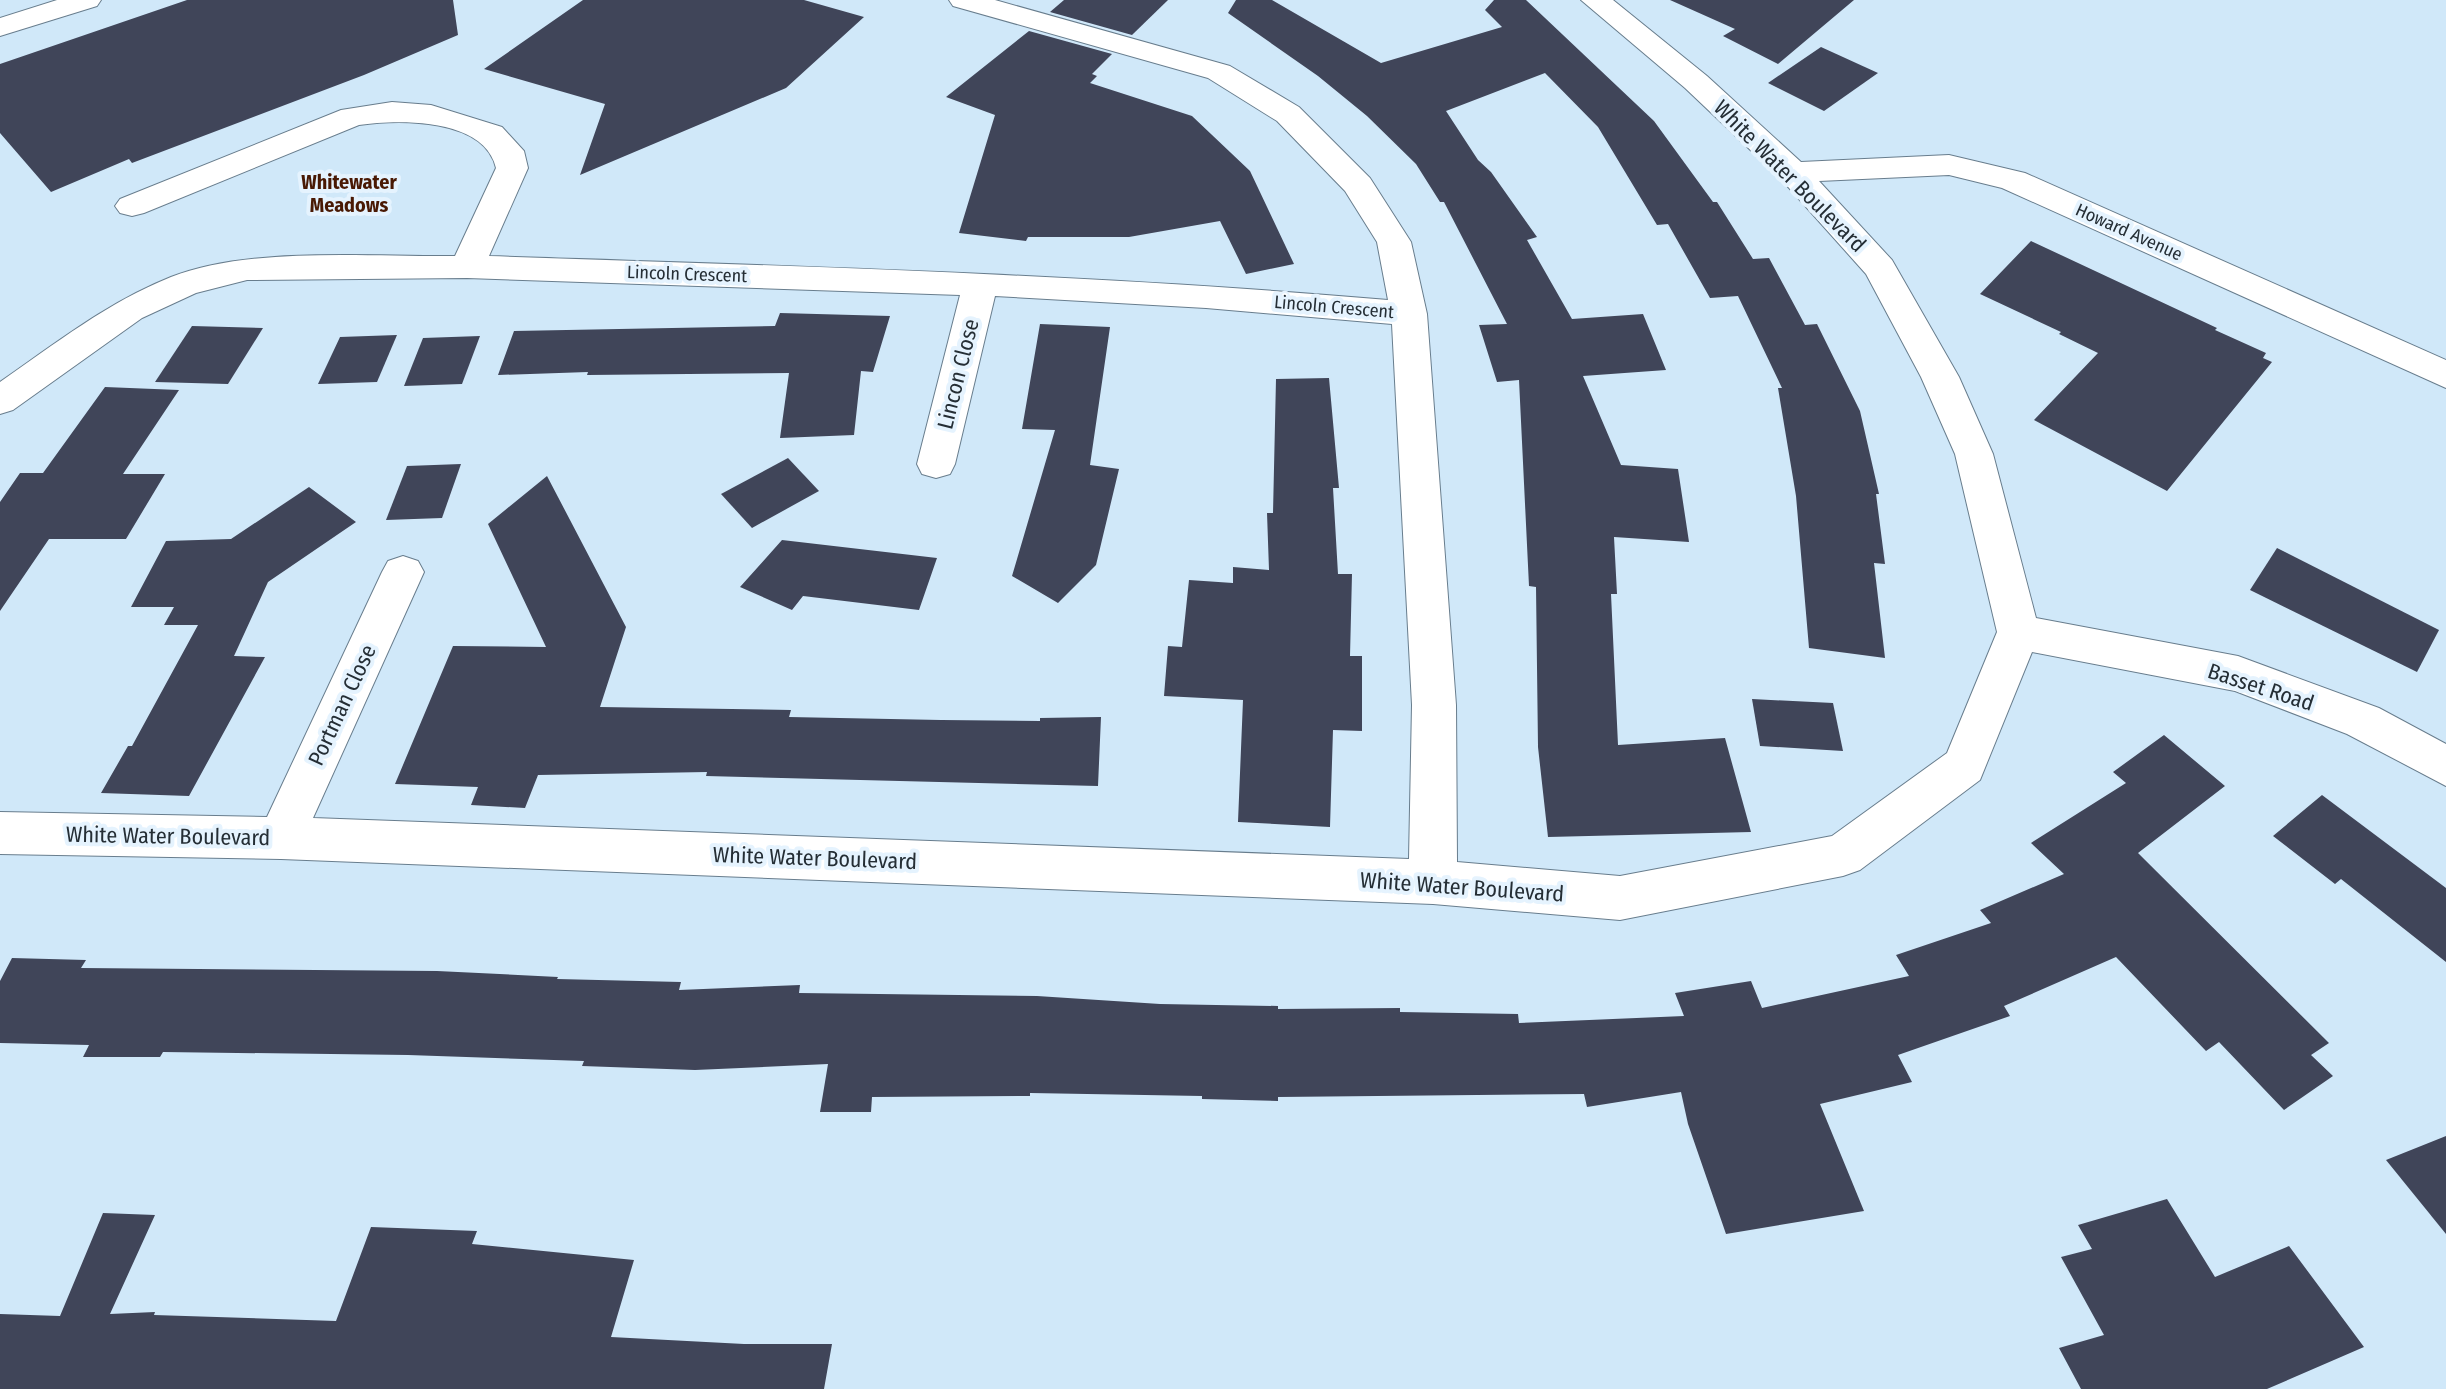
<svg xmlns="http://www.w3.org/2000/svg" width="2446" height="1389" font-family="'Fira Sans Condensed',sans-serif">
<rect width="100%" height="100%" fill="#d0e8f9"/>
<g fill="#404559">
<path d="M187,0H453L458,35L364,75L132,163L129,159L51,192L0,133V64Z"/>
<path d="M583,0H804L864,17L786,88L580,175L605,104L484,69Z"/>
<path d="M1064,0H1168L1132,35L1050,12Z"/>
<path d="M1236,0H1272L1381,63L1502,27L1485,10L1494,0H1526L1654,121L1713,202H1717L1753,259L1769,258L1805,325L1817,324L1860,411L1879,494H1876L1885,564L1874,563L1885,658L1809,648L1796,496L1778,388H1782L1738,296L1710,298L1668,224L1657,225L1598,127L1545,73L1446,111L1478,160L1491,172L1537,237L1527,240L1572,319L1643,314L1666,370L1583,376L1621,465L1678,469L1689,542L1614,537L1617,594H1611L1618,745L1725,738L1751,832L1548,837L1538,747L1536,587L1529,586L1519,380L1497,382L1479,325L1507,324L1444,202H1440L1416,164L1367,116L1318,76L1228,13Z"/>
<path d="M1670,0H1854L1778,64L1723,36L1735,29Z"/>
<path d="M1029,31L1112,54L1092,74L1097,76L1090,83L1192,116L1250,171L1294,264L1246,274L1220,221L1129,237H1028L1026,241L959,233L995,115L946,97Z"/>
<path d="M1821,47L1878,73L1824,111L1768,83Z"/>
<path d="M2031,241L2217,328L2215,330L2266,353L2263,358L2272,362L2167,491L2034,420L2098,353L2059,334L2061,332L1980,294Z"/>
<path d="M780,313L890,316L873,372L861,371L854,435L780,438L789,373L587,375L588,372L498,375L514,331L775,326Z"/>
<path d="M1040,324L1110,327L1090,465L1119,469L1096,565L1058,603L1012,576L1055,430L1022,429Z"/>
<path d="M192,326L263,328L228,384L155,382Z"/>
<path d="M397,335L377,382L318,384L340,337Z"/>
<path d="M480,336L462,384L404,386L423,338Z"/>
<path d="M1329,378L1339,488H1333L1338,574H1352L1350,656H1362V731L1333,730L1330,827L1238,822L1243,700L1164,696L1168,646L1182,647L1189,580L1233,583V567L1269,570L1267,513H1273L1276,379Z"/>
<path d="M105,387L179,390L123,474H165L126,539H49L0,611V502L20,473H43Z"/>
<path d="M788,458L819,491L752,528L721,494Z"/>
<path d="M461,464L442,518L386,520L407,466Z"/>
<path d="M547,476L626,627L600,707L791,710L789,717L941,720L1040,721V718L1101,717L1098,786L706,776L707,772L538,775L525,808L471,805L478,787L395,784L453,646L546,647L488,524Z"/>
<path d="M309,487L356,522L268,582L234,656L265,657L189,796L101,793L128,746H132L198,625H164L174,607H131L166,541L231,539Z"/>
<path d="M782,540L937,558L919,610L803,596L792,610L740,587Z"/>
<path d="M2277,548L2439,630L2417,672L2250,590Z"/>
<path d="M1752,699L1833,703L1843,751L1760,746Z"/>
<path d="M2164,735L2225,786L2138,853L2329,1043L2311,1055L2333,1076L2284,1110L2219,1042L2206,1051L2116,957L2004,1006L2010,1016L1898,1055L1912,1082L1820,1104L1864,1211L1726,1234L1688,1124L1681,1092L1587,1107L1584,1094L1278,1097V1101L1202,1099V1096L1030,1093V1096L872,1097L871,1112H820L828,1064L695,1070L582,1066L584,1061L408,1055L163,1052L160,1057H83L89,1045L0,1043V981L12,958L86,960L81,968L437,971L558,977L557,979L681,982L679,990L800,985L799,993L1037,996L1160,1004L1278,1006V1009L1400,1008V1012L1518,1014L1519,1023L1684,1016L1675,993L1751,981L1762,1008L1909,976L1896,955L1991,923L1980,910L2064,874L2031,843L2126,783L2113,772Z"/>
<path d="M2322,795L2446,888V962L2341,879L2335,884L2273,836Z"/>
<path d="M2446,1136V1234L2386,1160Z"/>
<path d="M2167,1199L2215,1277L2289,1246L2364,1347L2267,1389H2081L2059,1348L2104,1335L2061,1257L2092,1249L2078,1225Z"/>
<path d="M103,1213L155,1215L110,1314L155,1312L154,1315L336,1321L371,1227L477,1231L472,1244L634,1260L611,1337L744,1344H832L824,1389H0V1314L60,1316Z"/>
</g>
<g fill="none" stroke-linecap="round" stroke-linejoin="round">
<defs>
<g id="minor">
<path d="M57,0H101L97,6L0,36V18Z"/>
<path d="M949,0H995L1230,66L1299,107L1370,178L1411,242L1427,314L1456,705L1457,862L1620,876L1832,836L1947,753L1997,632L1955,454L1921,377L1866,274L1781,179L1685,88L1581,0H1613L1707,76L1801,162L1949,155L2025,173L2446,360V388L2002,188L1949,175L1819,181L1892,260L1959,377L1993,454L2036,618L2238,656L2379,708L2446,744V786L2347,734L2235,691L2032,652L1980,780L1860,870L1843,876L1620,920L1433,904L281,859L0,854V812L267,817L382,572L388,561L403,556L418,561L424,572L313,818L1409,859L1412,705L1392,324L1206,308L995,296L955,464L950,474L936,478L922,474L917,464L960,295L467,278L247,280L196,293L142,318L13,410L0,414V382C55,344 108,302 171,277C249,246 370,257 455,256L496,168C485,118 399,119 359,125L144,213L132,216L120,213L115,206L120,199L341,110L392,102L431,105L502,127L524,151L528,168L489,256C789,266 1089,274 1388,300L1377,242L1345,191L1277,121L1208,78L953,6Z"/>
</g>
</defs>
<use href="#minor" stroke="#687d8d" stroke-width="2"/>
<use href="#minor" fill="#fff" fill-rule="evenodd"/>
</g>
<g text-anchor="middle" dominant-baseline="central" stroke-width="8" stroke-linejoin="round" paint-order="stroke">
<g font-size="18" fill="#252e35" stroke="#e5f3fe">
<text transform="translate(2129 232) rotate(24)">Howard Avenue</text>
<text transform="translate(687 274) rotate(2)">Lincoln Crescent</text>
<text transform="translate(1334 307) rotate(5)">Lincoln Crescent</text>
</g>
<g font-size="20" font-weight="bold" fill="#491904" stroke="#e5f3fe">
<text x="349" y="182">Whitewater<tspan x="349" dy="23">Meadows</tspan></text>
</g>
<g font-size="22" fill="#252e35" stroke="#e5f3fe">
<text transform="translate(1790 176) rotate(45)">White Water Boulevard</text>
<text transform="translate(958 374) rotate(-76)">Lincon Close</text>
<text transform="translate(2261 687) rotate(18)">Basset Road</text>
<text transform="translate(342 705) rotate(-65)">Portman Close</text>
<text transform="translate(168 836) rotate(1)">White Water Boulevard</text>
<text transform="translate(815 858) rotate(2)">White Water Boulevard</text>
<text transform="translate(1462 887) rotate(4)">White Water Boulevard</text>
</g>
</g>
</svg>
